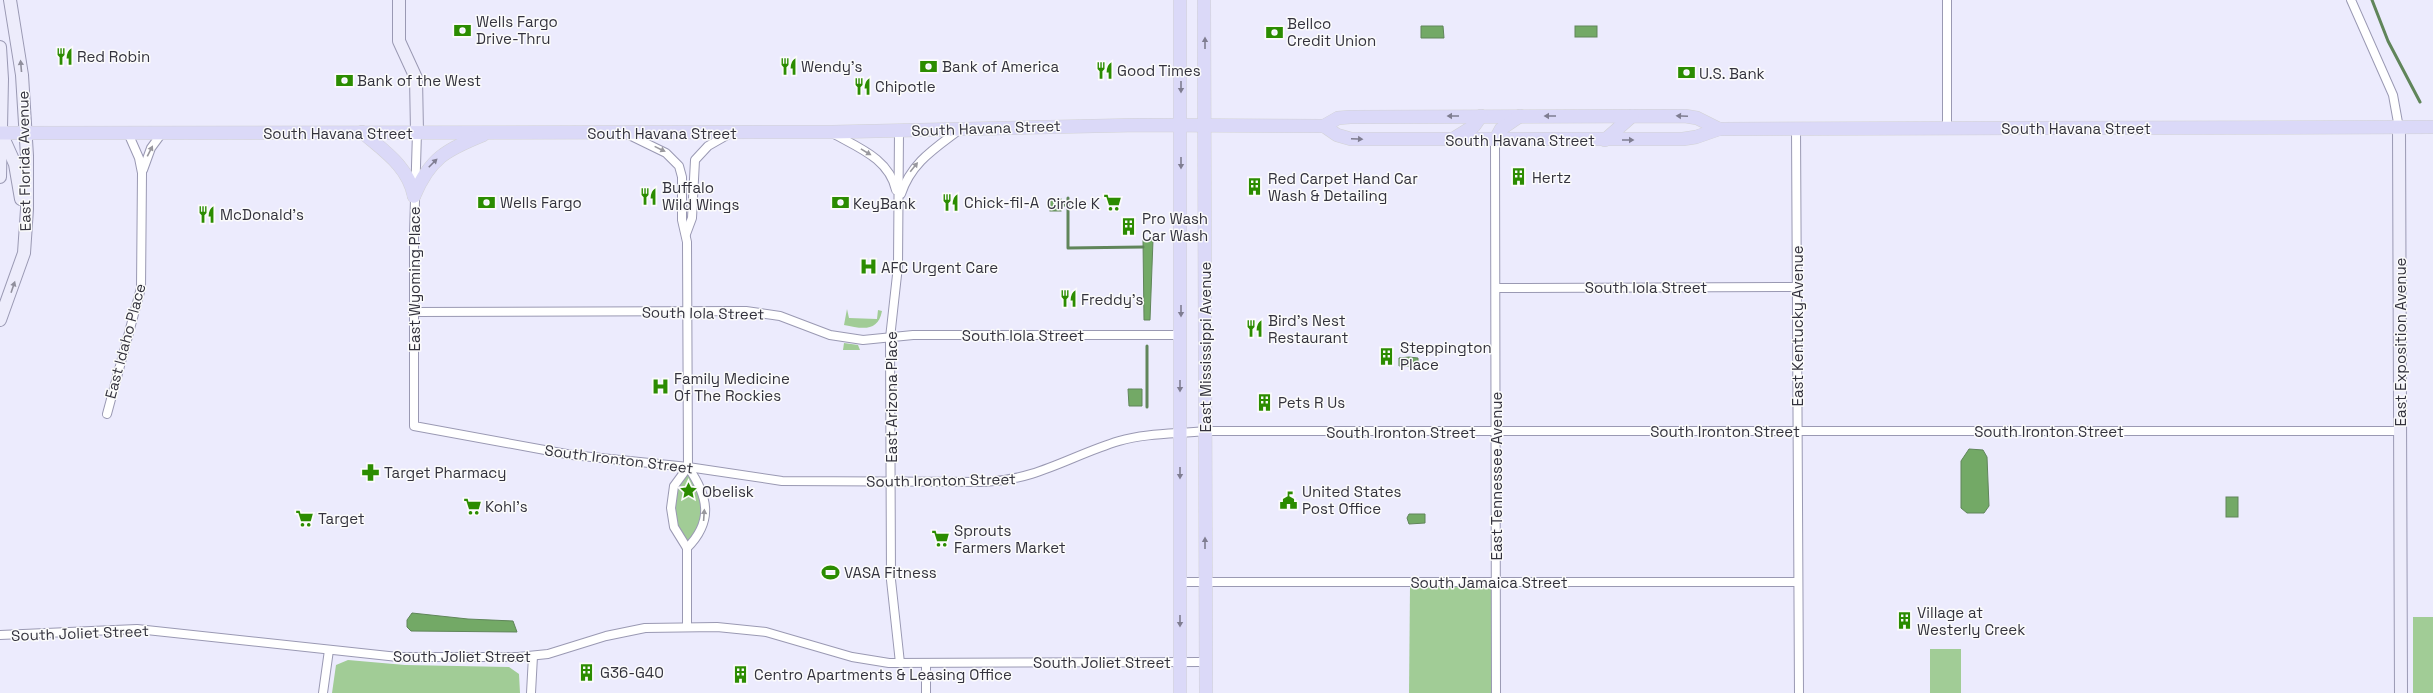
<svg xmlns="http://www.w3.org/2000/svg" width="2433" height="693" font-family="'Space Grotesk',sans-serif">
<rect width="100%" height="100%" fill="#ecebfd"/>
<g fill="#a1cc96">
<path d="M847,309L849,318L877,319L878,310L882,311C878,332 863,329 844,325Z"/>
<path d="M844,343L858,345L860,350H843Z"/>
<path d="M688,467L705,503L693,542L681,540L677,533L671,498Z"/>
<path d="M1410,587H1491L1492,693H1409Z"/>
<rect x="2413" y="617" width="20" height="76"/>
<rect x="1930" y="649" width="31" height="44"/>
<path d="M348,660L405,665L509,667L519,674L520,693H332L336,665Z"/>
</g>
<g fill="#73a966" stroke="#60855a">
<path d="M1421,26H1443L1444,38H1421Z"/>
<rect x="1575" y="26" width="22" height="11"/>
<rect x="1050" y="199" width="11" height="12"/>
<path d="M1143,240H1153L1150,320H1144Z"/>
<path d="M1409,357L1418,358V366H1399V358Z"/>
<path d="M1128,389H1142V406H1129Z"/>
<path d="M1969,449L1983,450L1987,457L1989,506L1984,513H1967L1961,508V461Z"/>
<rect x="2226" y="497" width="12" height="20"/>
<path d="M1409,514H1425V523L1409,524L1407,518Z"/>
<path d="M412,613L468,619L513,621L517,632L411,631L407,627V620Z"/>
</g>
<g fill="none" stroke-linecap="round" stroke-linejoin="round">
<g stroke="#60855a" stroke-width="3">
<path d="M2372,0L2388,41L2420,102"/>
<path d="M1068,198V248L1143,247"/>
<path d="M1061,205H1068"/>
<path d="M1147,346V407"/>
</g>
<defs>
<g id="street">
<path d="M1947,0V128"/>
<path d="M2351,0L2393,95L2399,128"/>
<path d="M1796,128L1799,693"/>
<path d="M899,131L898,266L890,338L891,580L900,663"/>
<path d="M417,132L414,234V426L572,455L688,467L782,481L985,482C1037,480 1072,455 1119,441C1146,433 1177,434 1205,431H2400"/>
<path d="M627,134L666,153L679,166L682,177V220L687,242L688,467C708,496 714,521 687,548"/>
<path d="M834,134C859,148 889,159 896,190"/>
<path d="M1495,140L1496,693"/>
<path d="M143,170L151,148L162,133"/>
<path d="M901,194C911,163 934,149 959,130"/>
<path d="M686,234L692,218L695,160L708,146L729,134"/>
<path d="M1496,288L1797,287"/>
<path d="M413,312L746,311L780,316L830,335L863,340L913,335H1180"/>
<path d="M107,414L141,288L142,173L139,158L128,133"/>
<path d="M1180,582H1798"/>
<path d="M687,626V548L674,527L671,508L674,486L688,467"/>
<path d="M0,635L137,629L398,657H518L548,654L606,636L645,628L717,627L766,632L852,657L889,663L1206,662"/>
<path d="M926,663V693"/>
<path d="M323,693L329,650"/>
<path d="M531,693L533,656"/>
</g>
<g id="secondary">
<path d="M399,0V41L416,78L417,132"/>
<path d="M0,47L2,79L0,177"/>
<path d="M2399,128L2401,693"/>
<path d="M2,135L15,164L21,199"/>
<path d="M0,320L24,253L27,209V156L22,75L10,0"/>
</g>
<g id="primary">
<path d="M1204,0L1206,693"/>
<path d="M1324,126L1337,135L1351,139H1683L1696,137L1719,129L2433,127"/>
<path d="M362,132C384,151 408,166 414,196"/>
<path d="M0,133L832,132L1139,125L1324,126L1338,118L1350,117L1685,116L1697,118L1719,129"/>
<path d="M1453,139L1474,126L1481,116"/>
<path d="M1495,140L1501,129L1520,116"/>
<path d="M1605,140L1632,116"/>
<path d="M414,196C430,158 446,150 483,135"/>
<path d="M1180,693V0"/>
</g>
</defs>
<use href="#street" stroke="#9a99b3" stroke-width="10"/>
<use href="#secondary" stroke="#9a99b3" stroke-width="14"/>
<use href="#primary" stroke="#d2d2d4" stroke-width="14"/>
<use href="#street" stroke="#fff" stroke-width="8"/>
<use href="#secondary" stroke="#edecfb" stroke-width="12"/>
<use href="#primary" stroke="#dbd9f8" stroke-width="13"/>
</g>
<defs><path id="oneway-solid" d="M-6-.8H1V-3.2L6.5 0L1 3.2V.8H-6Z"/></defs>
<g fill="#7f7d91">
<use href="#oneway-solid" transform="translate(1205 43) rotate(-90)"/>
<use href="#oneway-solid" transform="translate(1181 87) rotate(90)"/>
<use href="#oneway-solid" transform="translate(1453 116) rotate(180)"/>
<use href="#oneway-solid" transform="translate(1550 116) rotate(180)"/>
<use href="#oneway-solid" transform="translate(1682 116) rotate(-177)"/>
<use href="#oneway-solid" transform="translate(1357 139) rotate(3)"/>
<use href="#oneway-solid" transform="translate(1628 140)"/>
<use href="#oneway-solid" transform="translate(433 163) rotate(-45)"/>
<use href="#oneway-solid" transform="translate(1181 163) rotate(90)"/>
<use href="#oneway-solid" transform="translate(1181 311) rotate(90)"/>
<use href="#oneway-solid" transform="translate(1180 386) rotate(90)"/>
<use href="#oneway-solid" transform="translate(1180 473) rotate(90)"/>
<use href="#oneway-solid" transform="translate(1205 543) rotate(-90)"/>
<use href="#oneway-solid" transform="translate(1180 621) rotate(90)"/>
</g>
<g fill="#908f9c">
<use href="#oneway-solid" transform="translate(21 66) rotate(-95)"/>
<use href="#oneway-solid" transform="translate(13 287) rotate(-71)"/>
</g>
<g fill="#99989e">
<use href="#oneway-solid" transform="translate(660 149) rotate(26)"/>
<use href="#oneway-solid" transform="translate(150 151) rotate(-63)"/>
<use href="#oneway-solid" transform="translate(866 152) rotate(31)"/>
<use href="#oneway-solid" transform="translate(914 167) rotate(-51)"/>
<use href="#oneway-solid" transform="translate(704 515) rotate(-86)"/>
</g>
<defs>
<symbol id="bank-bare" viewBox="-9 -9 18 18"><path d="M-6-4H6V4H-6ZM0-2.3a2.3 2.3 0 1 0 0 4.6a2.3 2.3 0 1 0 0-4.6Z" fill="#2b8c00" stroke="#fbfbfb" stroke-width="2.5" paint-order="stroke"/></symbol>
<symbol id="restaurant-bare" viewBox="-9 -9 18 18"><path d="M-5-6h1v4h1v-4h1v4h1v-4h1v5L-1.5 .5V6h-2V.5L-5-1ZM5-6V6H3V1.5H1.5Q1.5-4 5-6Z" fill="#2b8c00" stroke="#fbfbfb" stroke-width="2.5" paint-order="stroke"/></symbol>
<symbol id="building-bare" viewBox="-9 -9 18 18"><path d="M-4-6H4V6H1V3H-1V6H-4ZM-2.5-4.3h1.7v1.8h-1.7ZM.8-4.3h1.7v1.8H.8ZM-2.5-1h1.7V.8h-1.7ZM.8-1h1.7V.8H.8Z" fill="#2b8c00" stroke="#fbfbfb" stroke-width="2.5" paint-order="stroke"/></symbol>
<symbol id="supermarket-bare" viewBox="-9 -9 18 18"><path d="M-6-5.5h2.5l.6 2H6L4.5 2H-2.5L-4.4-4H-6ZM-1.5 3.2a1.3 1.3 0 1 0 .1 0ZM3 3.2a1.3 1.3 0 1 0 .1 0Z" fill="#2b8c00" stroke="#fbfbfb" stroke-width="2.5" paint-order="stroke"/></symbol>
<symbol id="hospital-bare" viewBox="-9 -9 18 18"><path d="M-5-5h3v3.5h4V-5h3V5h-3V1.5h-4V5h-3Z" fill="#2b8c00" stroke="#fbfbfb" stroke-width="2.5" paint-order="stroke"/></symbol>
<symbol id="pharmacy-bare" viewBox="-9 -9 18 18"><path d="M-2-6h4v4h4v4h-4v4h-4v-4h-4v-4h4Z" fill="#2b8c00" stroke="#fbfbfb" stroke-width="2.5" paint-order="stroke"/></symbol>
<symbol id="sight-bare" viewBox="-9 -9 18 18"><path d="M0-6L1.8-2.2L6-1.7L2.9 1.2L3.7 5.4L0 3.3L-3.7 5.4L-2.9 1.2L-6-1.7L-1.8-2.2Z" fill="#2b8c00" stroke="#fbfbfb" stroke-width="2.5" paint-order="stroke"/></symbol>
<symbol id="civic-bare" viewBox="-9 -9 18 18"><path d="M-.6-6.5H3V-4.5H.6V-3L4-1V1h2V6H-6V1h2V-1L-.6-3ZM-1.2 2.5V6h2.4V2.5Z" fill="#2b8c00" stroke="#fbfbfb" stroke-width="2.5" paint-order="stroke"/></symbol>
<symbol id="stadium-bare" viewBox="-9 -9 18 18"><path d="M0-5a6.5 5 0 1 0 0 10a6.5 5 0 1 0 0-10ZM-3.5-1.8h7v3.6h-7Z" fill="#2b8c00" stroke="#fbfbfb" stroke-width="2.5" paint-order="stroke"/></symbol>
</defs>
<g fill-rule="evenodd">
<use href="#bank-bare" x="450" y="18" width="25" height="25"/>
<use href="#bank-bare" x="1262" y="20" width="25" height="25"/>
<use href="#restaurant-bare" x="52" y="44" width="25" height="25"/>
<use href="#restaurant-bare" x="776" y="54" width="25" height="25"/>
<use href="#bank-bare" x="916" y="54" width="25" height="25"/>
<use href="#restaurant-bare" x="1092" y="58" width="25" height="25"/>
<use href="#bank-bare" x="1674" y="60" width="25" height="25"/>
<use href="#bank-bare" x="332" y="68" width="25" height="25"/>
<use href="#restaurant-bare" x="850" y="74" width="25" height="25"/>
<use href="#building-bare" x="1506" y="164" width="25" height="25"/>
<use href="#building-bare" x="1242" y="174" width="25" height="25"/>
<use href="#restaurant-bare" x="636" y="184" width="25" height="25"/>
<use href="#bank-bare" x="474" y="190" width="25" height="25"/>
<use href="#restaurant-bare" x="938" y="190" width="25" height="25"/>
<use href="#bank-bare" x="828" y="190" width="25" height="25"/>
<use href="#supermarket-bare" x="1100" y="190" width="25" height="25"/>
<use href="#restaurant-bare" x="194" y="202" width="25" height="25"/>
<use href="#building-bare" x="1116" y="214" width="25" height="25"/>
<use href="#hospital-bare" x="856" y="254" width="25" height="25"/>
<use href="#restaurant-bare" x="1056" y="286" width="25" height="25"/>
<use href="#restaurant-bare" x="1242" y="316" width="25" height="25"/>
<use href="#building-bare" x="1374" y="344" width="25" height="25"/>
<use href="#hospital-bare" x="648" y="374" width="25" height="25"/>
<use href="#building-bare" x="1252" y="390" width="25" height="25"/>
<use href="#pharmacy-bare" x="358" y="460" width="25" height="25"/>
<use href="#sight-bare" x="676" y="478" width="25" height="25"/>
<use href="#civic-bare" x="1276" y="488" width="25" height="25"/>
<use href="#supermarket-bare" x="460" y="494" width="25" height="25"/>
<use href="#supermarket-bare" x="292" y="506" width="25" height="25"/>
<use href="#supermarket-bare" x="928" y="526" width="25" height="25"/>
<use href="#stadium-bare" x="818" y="560" width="25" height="25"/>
<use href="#building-bare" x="1892" y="608" width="25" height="25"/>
<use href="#building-bare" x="574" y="660" width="25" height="25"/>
<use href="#building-bare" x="728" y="662" width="25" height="25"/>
</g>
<g text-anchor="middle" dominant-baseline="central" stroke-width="3" stroke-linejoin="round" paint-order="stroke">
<g font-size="15" fill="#33323d" stroke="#fbfbfb" text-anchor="start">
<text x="476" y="21">Wells Fargo<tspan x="476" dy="17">Drive-Thru</tspan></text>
<text x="1287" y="23">Bellco<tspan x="1287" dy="17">Credit Union</tspan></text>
<text x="77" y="56">Red Robin</text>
<text x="801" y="66">Wendy's</text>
<text x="942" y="66">Bank of America</text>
<text x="1117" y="70">Good Times</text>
<text x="1699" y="73">U.S. Bank</text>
<text x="357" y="80">Bank of the West</text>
<text x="875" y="86">Chipotle</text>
<text x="1532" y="177">Hertz</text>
<text x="1268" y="178">Red Carpet Hand Car<tspan x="1268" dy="17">Wash &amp; Detailing</tspan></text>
<text x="662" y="187">Buffalo<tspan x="662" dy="17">Wild Wings</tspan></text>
<text x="500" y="202">Wells Fargo</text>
<text x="964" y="202">Chick-fil-A</text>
<text x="853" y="203">KeyBank</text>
<text x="1100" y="203" text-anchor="end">Circle K</text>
<text x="220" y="214">McDonald's</text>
<text x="1142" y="218">Pro Wash<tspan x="1142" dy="17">Car Wash</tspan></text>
<text x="881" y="267">AFC Urgent Care</text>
<text x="1081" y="299">Freddy's</text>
<text x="1268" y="320">Bird's Nest<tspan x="1268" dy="17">Restaurant</tspan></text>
<text x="1400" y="347">Steppington<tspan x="1400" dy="17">Place</tspan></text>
<text x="674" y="378">Family Medicine<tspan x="674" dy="17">Of The Rockies</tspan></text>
<text x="1278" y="402">Pets R Us</text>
<text x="384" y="472">Target Pharmacy</text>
<text x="702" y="491">Obelisk</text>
<text x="1302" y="491">United States<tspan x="1302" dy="17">Post Office</tspan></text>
<text x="485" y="506">Kohl's</text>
<text x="318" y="518">Target</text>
<text x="954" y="530">Sprouts<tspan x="954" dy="17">Farmers Market</tspan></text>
<text x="844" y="572">VASA Fitness</text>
<text x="1917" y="612">Village at<tspan x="1917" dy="17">Westerly Creek</tspan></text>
<text x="600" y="672">G36-G40</text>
<text x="754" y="674">Centro Apartments &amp; Leasing Office</text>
</g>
<g font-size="15" fill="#33323d" stroke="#fbfbfb">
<text transform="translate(986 128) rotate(-2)">South Havana Street</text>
<text x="2076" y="128">South Havana Street</text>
<text x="338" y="133">South Havana Street</text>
<text x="662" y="133">South Havana Street</text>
<text x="1520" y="140">South Havana Street</text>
<text transform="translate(24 161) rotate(-91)">East Florida Avenue</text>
<text transform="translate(414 279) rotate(-90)">East Wyoming Place</text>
<text x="1646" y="287">South Iola Street</text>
<text transform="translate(703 313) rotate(1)">South Iola Street</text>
<text transform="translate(1797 326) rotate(-90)">East Kentucky Avenue</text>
<text x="1023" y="335">South Iola Street</text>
<text transform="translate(125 341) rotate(-75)">East Idaho Place</text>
<text transform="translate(2400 342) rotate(-90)">East Exposition Avenue</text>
<text transform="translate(1205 347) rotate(-90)">East Mississippi Avenue</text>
<text transform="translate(891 397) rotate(-90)">East Arizona Place</text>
<text x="1725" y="431">South Ironton Street</text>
<text x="2049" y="431">South Ironton Street</text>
<text x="1401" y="432">South Ironton Street</text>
<text transform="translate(619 459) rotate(7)">South Ironton Street</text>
<text transform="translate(1496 476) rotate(-90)">East Tennessee Avenue</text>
<text transform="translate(941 480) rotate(-1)">South Ironton Street</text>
<text x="1489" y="582">South Jamaica Street</text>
<text transform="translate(80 633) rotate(-2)">South Joliet Street</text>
<text x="462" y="656">South Joliet Street</text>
<text x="1102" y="662">South Joliet Street</text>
</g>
</g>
</svg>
